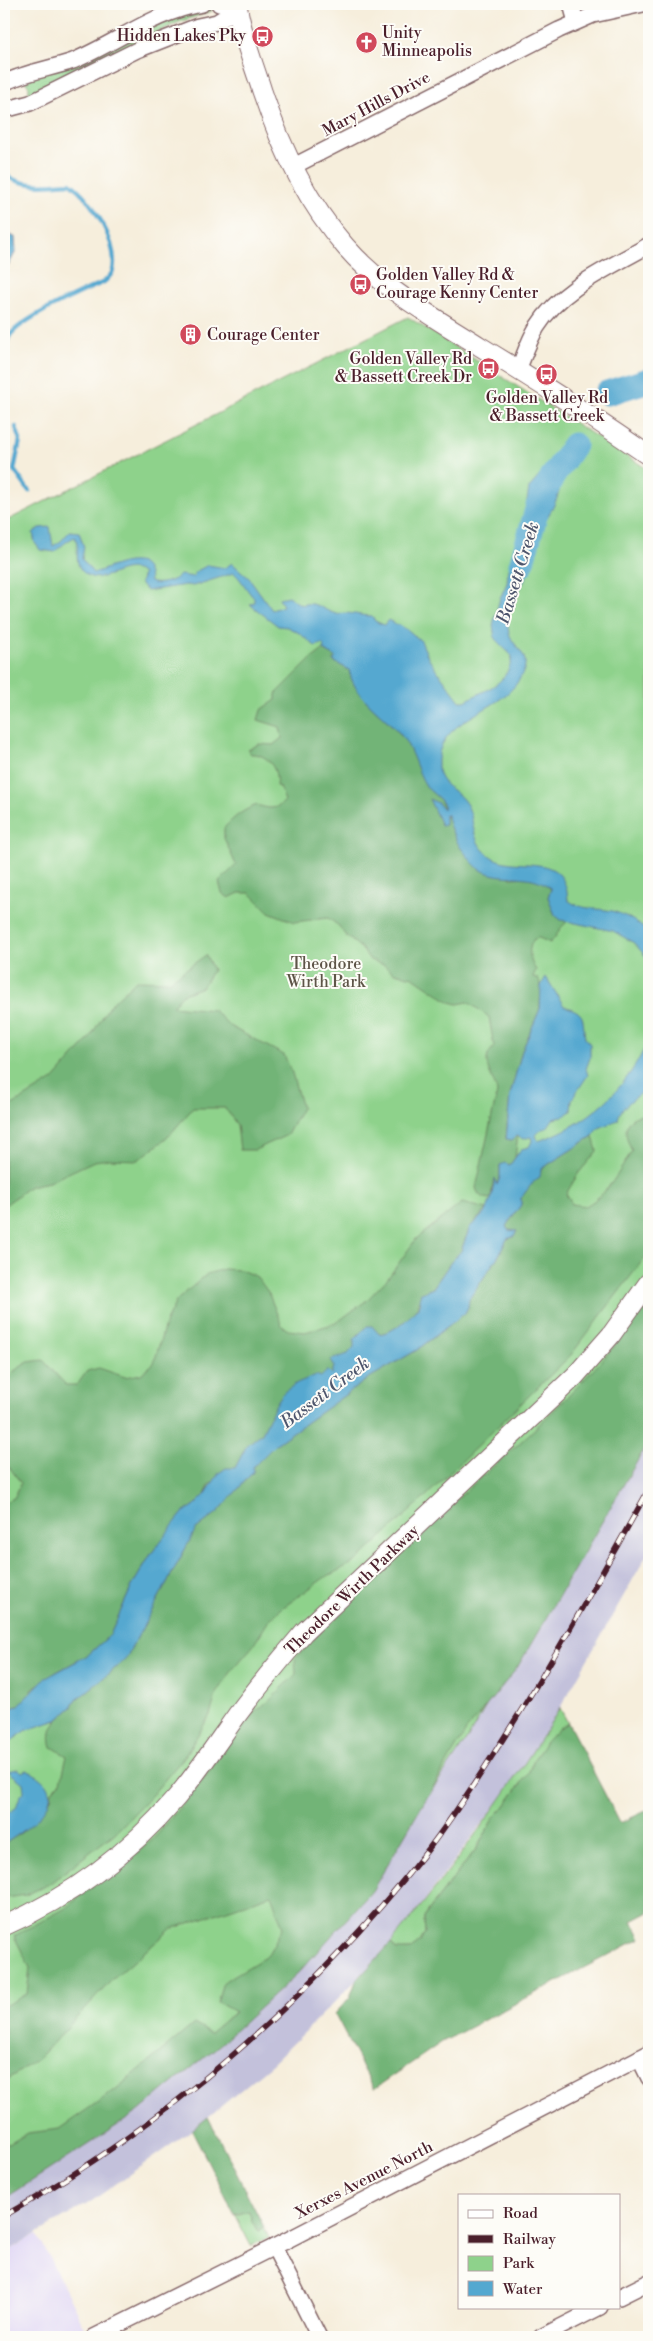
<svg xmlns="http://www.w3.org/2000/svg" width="653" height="2341" font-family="'Libre Bodoni',serif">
<rect width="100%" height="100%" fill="#fdfcf7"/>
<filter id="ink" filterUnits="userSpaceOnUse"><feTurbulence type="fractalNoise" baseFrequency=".02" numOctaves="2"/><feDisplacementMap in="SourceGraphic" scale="10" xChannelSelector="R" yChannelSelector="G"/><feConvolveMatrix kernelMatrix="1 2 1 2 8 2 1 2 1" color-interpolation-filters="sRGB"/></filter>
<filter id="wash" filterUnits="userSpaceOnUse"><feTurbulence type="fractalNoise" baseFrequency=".0096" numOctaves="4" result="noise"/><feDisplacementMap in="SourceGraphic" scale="20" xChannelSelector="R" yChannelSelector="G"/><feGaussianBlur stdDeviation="1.12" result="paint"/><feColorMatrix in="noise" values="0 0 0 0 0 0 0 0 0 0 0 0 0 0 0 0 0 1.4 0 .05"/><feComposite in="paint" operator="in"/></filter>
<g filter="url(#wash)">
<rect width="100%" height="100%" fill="#f6eedc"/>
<path fill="#dfd5f5" d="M37,2234L86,2330L71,2337H4V2253Z"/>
<path fill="#c3c1db" d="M649,1424V1551L560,1708L519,1774L405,1927L378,1958L307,2030L272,2064L196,2127L89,2203L4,2253V2181Z"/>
<g fill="#8ed28b" stroke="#6c785b">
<path d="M204,8H210L212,11L177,23L28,97L29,87L25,81L174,15Z"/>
<path d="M408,317L649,470V1424L470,1734C388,1862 273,1990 151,2081C104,2117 53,2148 4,2181V522Z"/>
<path d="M560,1708L568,1723L559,1728L534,1759L528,1774L504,1807L494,1817L477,1848L431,1907L424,1917L425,1933L420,1942L410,1950L395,1951L391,1943C453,1869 509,1790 560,1708Z"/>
<path d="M249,2210L252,2222L259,2231L264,2227L269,2237L251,2246L235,2215H240L241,2211Z"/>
</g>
<g fill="#72b477" stroke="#5e6a51">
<path d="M323,650L336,657L333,661L349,670C355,701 390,717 406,742C420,762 420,786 441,800L445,818L447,815L454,836L511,878L529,877L543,881L551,889L548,897L555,915L567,922C558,929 557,937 550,943L539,938L534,939C527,949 529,960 536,970L533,977L538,979L541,985L540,1009L522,1051L510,1095L506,1139L512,1140L518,1135L515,1158L510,1165H500V1177L496,1186L495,1180L492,1187L491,1199C482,1198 479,1197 476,1188L497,1093C494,1075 478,1062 494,1047L489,1017L468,1002L458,1004L450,1002L413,977L395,973L384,965L370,960L361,948L345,935L339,926L328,918L294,922L269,912L250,893H239L229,898L222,893L219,882L236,865L224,838V828C234,817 243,810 257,805C269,809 276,810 285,801L280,787L276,786C279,769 267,753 251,754L248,750L259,744L273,745L282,738L280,727L258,720L261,710L276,700V694L310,660Z"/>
<path d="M206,955L213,970L202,987L183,994L172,1006L213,1010L231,1027L284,1055L292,1073L302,1108L287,1135L255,1150H240L237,1125L225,1108H193L166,1139L138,1160L110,1159L94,1161L49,1182L30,1186L4,1206V1110L53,1080L89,1039L109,1006L136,980L169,981Z"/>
<path d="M644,1115L649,1118V1252L571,1355L420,1502L355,1562L324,1578L281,1609L269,1620L253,1646L233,1669L216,1695L210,1715L185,1756L151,1796L115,1833L49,1884L26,1895L7,1898L4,1889V1844L22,1832L51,1798L52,1791L61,1782L67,1756L52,1747C46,1727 58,1719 72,1707L73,1703L125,1660L196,1529L218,1512L253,1472V1467L276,1444L369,1378L417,1350L465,1313L468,1307L469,1299L499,1255L507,1239L513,1237L517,1231L508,1230L506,1226L521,1205V1198L541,1169L593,1136L597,1151L578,1174L566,1194L572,1204L586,1206C609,1193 618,1173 632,1151C624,1136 621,1116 644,1115Z"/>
<path d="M462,1203L487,1209L470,1227L461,1251L451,1262L433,1288L421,1293C421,1313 398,1331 379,1334L372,1327L349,1354L339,1358L332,1374L321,1377L270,1419L262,1433L247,1445L235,1469L210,1484L205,1495L195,1505L183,1513L151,1554L132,1586L110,1635L88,1655L58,1671L33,1688L29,1696L18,1706L4,1710V1502L14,1498L21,1483L10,1468L4,1466V1385L14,1371L28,1362L43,1360L66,1385H77L87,1371L99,1368L125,1377L141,1374L154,1363L166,1321L177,1300L207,1274L224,1269L241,1270L257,1277L268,1292L282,1326L288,1330L305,1332L336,1323L367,1300L388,1278L416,1239Z"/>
<path d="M649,1302V1441L517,1668L466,1731L372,1891L299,1972L223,2042L138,2112L4,2199V2143L9,2144L28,2133L59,2129L115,2090L194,2024L210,2033L235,2012L217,2002L223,1982L267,1956L283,1927L271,1895L171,1929L112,1980L39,2058L4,2082V2006L27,1994L30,1968L14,1936L64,1909L137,1853L158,1834L207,1774L240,1723L268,1702L296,1674L295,1659C331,1621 367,1581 406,1545C490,1468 582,1395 649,1302Z"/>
<path d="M568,1723L620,1823L648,1810L649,1811V1912L632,1921L641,1938L442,2042L374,2089L335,2014L350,1997L356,1981L391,1943L396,1950H410L420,1942L425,1933L424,1917L431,1907L477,1848L494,1817L504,1807L528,1774L534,1759L546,1742L559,1728Z"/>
<path d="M208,2117L264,2227L259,2231L252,2222L249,2211L235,2215L192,2130Z"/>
</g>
<g fill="#54a8d0" stroke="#4f647e">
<path d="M10,235L15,237L16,251L4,274V237Z"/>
<path d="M569,442L579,447L572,464L560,480C561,498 549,514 540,529L527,524L526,507L529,488Z"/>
<path d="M50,527L53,546L61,541L70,531L79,532L84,547L82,559L93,573C112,568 149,546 150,582C158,586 174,581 180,575L194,577L195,572L208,565L225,568L232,563L250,579L272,610L283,606L279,598L288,596L301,605C316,600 323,611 337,614C340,615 342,613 345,613C354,613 362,616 372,616L375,621L384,625L388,620L408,630L421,641L430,661L460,701H465C488,688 508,685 512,656L495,639L493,625L500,598L507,583L508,572L512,561L520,551L526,531L535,534C533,540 530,546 529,552C529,558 532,565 529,571C522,590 505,605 508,627C510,651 537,651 519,680C499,714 434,718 438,768C439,786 456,789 465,802C477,818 468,839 489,855C513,875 565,846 568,900C580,910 598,908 612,911C627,915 638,923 649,933V960L634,943L613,931L561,920L555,915L548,897L551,889C531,869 501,884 478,868C471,862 466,854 460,847C456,840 447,823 447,815H445V825H441L429,799L438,803L443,809C445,799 431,794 426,786C416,770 413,750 401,735C384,714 354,698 349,670L333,661L336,657L323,650L324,646L322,644L315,646L299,633L287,627L278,626L252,606L250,604L254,603V598C246,590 243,581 234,573L193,586L186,585L147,591L140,583L143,574C127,559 103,586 87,575C71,565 81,550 75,537C71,538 58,548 55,552L40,550L35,543L33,533L39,528Z"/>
<path d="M546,977L564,1006C587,1013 582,1018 585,1038L590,1044V1058L586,1069L588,1075L572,1099L571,1111L562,1117L553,1119L547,1128L542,1129L536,1135L538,1141C588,1125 629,1088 649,1038C649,1049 652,1073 649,1081C643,1097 620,1103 618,1120L599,1128L593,1136L541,1169L540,1177L534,1181L521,1198V1205L506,1226L508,1230L517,1231L513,1237L507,1239L499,1255L469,1299L468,1307L465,1313L417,1350L369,1378L276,1444L253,1467V1472L218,1512L196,1529L125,1660L73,1703L72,1707L57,1720L27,1730L4,1746V1710L18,1706L44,1679L88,1655L110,1635L132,1586L151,1554L173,1525L183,1513L195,1505L205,1495L219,1473L226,1468H235L247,1445L262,1433L277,1402L284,1392L297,1383L316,1375L321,1377L328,1370L332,1374L334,1366L331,1360L348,1354L354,1347V1339L367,1326H372L379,1334C397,1331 411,1317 421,1303L419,1300L421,1293L433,1288L451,1262L461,1251L470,1227L486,1212L491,1199L495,1178L497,1185L500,1177V1165L505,1163L510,1165L521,1149L529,1147L532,1141L531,1137L522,1139L518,1135L512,1140L506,1139L510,1095L522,1051L540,1009L541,985Z"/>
<path d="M18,1769L22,1772L26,1770C80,1792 31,1827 4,1844L5,1815L16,1808L20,1796L24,1792L23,1783L8,1771Z"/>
</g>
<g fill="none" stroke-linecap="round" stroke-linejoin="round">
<g stroke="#54a8d0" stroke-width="4.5">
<path d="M4,174C23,188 47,185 70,183C91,198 119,243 113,270C112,275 107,279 104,282C85,291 14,321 8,339C2,356 7,378 6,397"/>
<path d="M16,427L20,440L14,470L29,491"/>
</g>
<g stroke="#54a8d0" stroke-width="25">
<path d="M607,393L649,380"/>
<path d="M521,565L538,506L553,476L574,445"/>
</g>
</g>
</g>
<g filter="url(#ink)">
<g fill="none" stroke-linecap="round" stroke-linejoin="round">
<defs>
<g id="minor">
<path d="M219,4L238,9"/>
<path d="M571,4L576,22"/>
<path d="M4,83C25,72 50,69 73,61C116,43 156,11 202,4"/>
<path d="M4,110L30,103L137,50L198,26L217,22L238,9"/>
<path d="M292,167L559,30L593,15L643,4"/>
<path d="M518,370C524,356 529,340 537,327C562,287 610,268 649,245"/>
<path d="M639,2058L649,2078"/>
<path d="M274,2247L319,2337"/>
<path d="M619,2297L649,2282"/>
<path d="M94,2337L274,2247L649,2053"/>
<path d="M541,2337L600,2307"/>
</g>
<g id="tertiary">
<path d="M237,4C241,33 253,62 262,91C281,148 306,201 345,246C382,289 434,317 481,347C538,382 595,418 649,456"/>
<path d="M4,1926C70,1897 129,1853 176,1798C198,1772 217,1743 237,1715C258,1687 281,1659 304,1632L575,1376L611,1335L649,1282"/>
</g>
</defs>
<use href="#minor" stroke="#866769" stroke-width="18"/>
<use href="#tertiary" stroke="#866769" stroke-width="21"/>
<use href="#minor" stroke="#fff" stroke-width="15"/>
<use href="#tertiary" stroke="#fff" stroke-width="19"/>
<defs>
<path id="rail" d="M4,2216C168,2123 304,2005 423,1856C449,1823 473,1786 496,1750C551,1665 600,1577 649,1489"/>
</defs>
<use href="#rail" stroke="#4a1f2b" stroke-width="5.5"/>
<use href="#rail" stroke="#fdfcf7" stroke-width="4" stroke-dasharray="11" stroke-linecap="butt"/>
</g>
</g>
<defs>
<symbol id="bus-disc" viewBox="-11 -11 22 22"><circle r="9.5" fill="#d1495b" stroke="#fdfcf7"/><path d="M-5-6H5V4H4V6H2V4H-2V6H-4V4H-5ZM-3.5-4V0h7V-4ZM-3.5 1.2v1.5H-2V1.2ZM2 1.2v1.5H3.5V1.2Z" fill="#fff"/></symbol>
<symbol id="church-disc" viewBox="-11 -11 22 22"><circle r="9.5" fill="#d1495b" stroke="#fdfcf7"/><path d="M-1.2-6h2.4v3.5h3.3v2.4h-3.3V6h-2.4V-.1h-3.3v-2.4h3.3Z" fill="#fff"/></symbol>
<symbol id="building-disc" viewBox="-11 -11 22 22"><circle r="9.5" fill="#d1495b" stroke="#fdfcf7"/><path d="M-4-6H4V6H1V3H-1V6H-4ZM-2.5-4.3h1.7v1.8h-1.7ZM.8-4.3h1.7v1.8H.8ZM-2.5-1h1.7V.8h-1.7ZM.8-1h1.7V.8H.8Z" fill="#fff"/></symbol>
</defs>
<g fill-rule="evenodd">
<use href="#bus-disc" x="250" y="24" width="25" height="25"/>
<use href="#church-disc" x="354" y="30" width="25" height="25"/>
<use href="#bus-disc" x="348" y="272" width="25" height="25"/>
<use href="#building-disc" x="178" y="322" width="25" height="25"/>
<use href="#bus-disc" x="476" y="356" width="25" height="25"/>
<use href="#bus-disc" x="534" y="362" width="25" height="25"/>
</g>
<g text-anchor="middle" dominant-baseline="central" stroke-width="4" stroke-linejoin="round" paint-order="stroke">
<g font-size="16" fill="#4a1f2b" stroke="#fdfcf7" text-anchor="start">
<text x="382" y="33">Unity<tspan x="382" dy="18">Minneapolis</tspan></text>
<text x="246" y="36" text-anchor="end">Hidden Lakes Pky</text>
<text x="376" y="275">Golden Valley Rd &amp;<tspan x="376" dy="18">Courage Kenny Center</tspan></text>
<text x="207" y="335">Courage Center</text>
<text x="472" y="359" text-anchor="end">Golden Valley Rd<tspan x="472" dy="18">&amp; Bassett Creek Dr</tspan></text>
<text x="547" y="398" text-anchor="middle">Golden Valley Rd<tspan x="547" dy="18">&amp; Bassett Creek</tspan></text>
</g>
<g font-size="16" fill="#4a1f2b" stroke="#fdfcf7">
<text transform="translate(376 104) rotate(-28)">Mary Hills Drive</text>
<text transform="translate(352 1590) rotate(-44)">Theodore Wirth Parkway</text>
<text transform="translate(364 2180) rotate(-27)">Xerxes Avenue North</text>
</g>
<g font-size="16" fill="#5e5548" stroke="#fdfcf7">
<text x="326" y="964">Theodore<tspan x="326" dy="18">Wirth Park</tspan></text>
</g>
<g font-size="18" font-style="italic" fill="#4e566d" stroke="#fdfcf7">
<text transform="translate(518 573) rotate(-73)">Bassett Creek</text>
<text transform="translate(325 1393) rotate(-37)">Bassett Creek</text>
</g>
</g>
<rect width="653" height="2341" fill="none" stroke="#fdfcf7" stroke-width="20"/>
<rect x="458" y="2194" width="162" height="115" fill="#fdfcf7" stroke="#b5a4a5"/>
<rect x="468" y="2210" width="25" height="8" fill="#ffffff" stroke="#b5a4a5"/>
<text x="503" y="2218" font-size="15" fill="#4a1f2b">Road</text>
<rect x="468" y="2235" width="25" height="8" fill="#4a1f2b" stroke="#b5a4a5"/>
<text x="503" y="2244" font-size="15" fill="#4a1f2b">Railway</text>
<rect x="468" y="2256" width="25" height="15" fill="#8ed28b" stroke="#b5a4a5"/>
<text x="503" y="2268" font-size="15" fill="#4a1f2b">Park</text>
<rect x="468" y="2281" width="25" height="15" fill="#54a8d0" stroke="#b5a4a5"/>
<text x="503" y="2294" font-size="15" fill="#4a1f2b">Water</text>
</svg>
